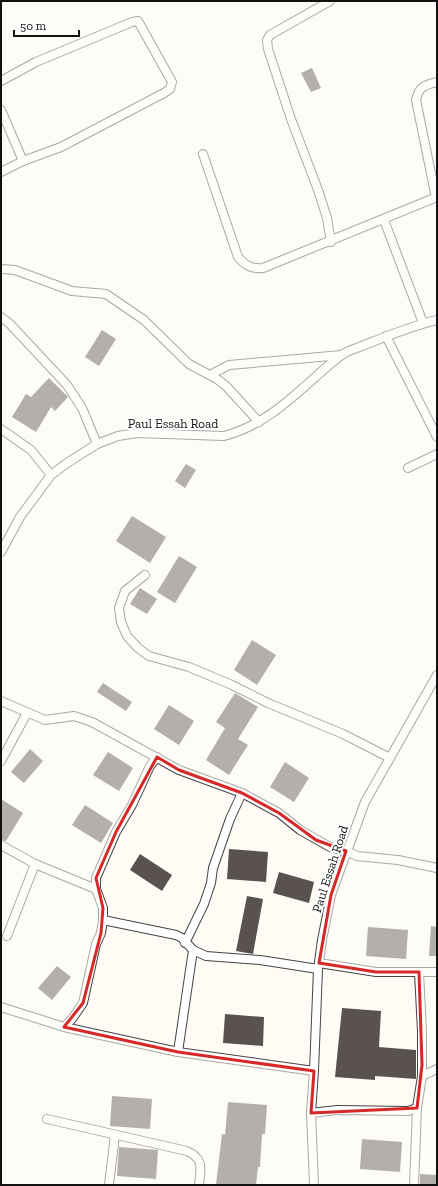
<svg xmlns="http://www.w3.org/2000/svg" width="438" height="1186" viewBox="0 0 438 1186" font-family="'Zilla Slab',serif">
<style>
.building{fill:#59524e}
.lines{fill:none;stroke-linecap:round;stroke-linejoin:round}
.minor-casing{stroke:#444;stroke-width:10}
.minor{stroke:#fff;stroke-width:8}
.marked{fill:none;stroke:#d62828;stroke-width:3;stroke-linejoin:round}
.labels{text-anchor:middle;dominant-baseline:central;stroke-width:4;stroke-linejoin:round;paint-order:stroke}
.street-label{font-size:13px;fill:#111;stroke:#fff}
</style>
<rect width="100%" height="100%" fill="#fefcf5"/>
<g class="building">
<polygon points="312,68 321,88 311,92 301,73"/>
<polygon points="102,330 116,339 99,366 85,357"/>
<polygon points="49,378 68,397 55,411 51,407 36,432 12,417 26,394 31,397"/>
<polygon points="186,464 196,470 185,488 175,481"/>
<polygon points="132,516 166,537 150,563 116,541"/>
<polygon points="179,556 197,567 175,603 157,592"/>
<polygon points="140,588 157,599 147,614 130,604"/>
<polygon points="252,640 276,655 257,685 234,670"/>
<polygon points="103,683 132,702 126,711 97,692"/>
<polygon points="235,693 258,707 238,739 248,745 229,775 206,760 225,728 216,722"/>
<polygon points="169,705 194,721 179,745 154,729"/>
<polygon points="30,749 43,761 24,783 11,772"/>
<polygon points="108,752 133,768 119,791 93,775"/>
<polygon points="285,762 309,778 294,802 270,787"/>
<polygon points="1,799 23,813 6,841 1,840"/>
<polygon points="85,805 113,823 101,843 72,825"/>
<polygon points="229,849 268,852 266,882 227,879"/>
<polygon points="140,854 172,875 162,891 130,870"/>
<polygon points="279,872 314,882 309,903 273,893"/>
<polygon points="247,896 263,899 253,954 236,951"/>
<polygon points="431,926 437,927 437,956 429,956"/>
<polygon points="368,927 408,930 406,959 366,956"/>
<polygon points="57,966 71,977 52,1000 38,988"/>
<polygon points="342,1008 381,1011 379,1047 416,1050 416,1079 375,1076 375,1080 335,1077"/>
<polygon points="225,1014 264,1017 263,1046 223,1043"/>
<polygon points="112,1096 152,1099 150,1129 110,1126"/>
<polygon points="228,1102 267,1105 265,1134 262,1134 260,1167 258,1167 256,1185 216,1185 222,1134 225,1135"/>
<polygon points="362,1139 402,1142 400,1172 360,1169"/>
<polygon points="119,1147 158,1150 156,1179 117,1176"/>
<polygon points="420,1174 437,1175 437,1185 420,1185"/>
</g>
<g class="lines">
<g class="minor-casing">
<g id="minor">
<polyline points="330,1 270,35 267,40 268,49 291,119 318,190 327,218 331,242"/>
<polyline points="1,81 36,62 132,22 138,21 172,82 170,89 164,93 61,147 23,161 1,110"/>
<path d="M203,154L238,257C246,266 251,269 263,268L437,197"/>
<polyline points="1,172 23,161"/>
<path d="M436,198L416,100C419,86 425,85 437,82"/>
<polyline points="384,220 423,323"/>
<polyline points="1,269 15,270 72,291 106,294 144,320 189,364 217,379 226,386 259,422"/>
<polyline points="1,317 10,324 67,385 82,408 97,444"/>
<polyline points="386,336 437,437"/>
<polyline points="210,375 229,365 342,355"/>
<polyline points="1,429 31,450 51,475"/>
<polyline points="408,468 437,454"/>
<path d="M1,552L20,517L51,475L67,463L97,444L118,436L137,433L224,436C273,423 302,386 340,356C346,351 355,349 362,346C387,336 411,326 437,320"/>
<polyline points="145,575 125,591 119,608 121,622 127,636 138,648 149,656 189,667 232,685 268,703 343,734 390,758"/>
<polyline points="1,701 45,720 74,716 92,722 179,770 242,793 279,813 300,830 330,847 346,851 357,856 398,860 437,868"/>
<polyline points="1,761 27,713"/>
<polyline points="1,845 35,864 96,889"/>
<polyline points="103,920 176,935 182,938 193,950 206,956 260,960 318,969"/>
<polyline points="7,936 35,864"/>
<polyline points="185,943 204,904 211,883 213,868 230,819 242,793"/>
<polyline points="319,963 376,972 437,972"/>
<polyline points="1,1007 64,1027 178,1052 314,1071"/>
<polyline points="64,1027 72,1019 83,1003 96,944 101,933 103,920 103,908 96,889 96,878 116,832 132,805 150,766 157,757"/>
<polyline points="178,1052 193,950"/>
<polyline points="422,1076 437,1069"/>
<polyline points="311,1113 337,1110 408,1111 417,1108"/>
<path d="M47,1119L187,1151C204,1159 201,1168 199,1185"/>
<polyline points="109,1185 115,1135"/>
<polyline points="314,1185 311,1113 314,1071 318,969 322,940 331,895 365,802 437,675"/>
<polyline points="414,1185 417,1108 422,1076 422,1032 419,972"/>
</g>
</g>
<use href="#minor" class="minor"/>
</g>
<path d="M0 0H438V1186H0ZM157,757L179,770L242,793L279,813L316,840L346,851L331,895L319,963L376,972H419L422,1065L417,1108L311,1113L314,1071L178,1052L64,1027L83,1003L101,933L103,908L96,878L116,832Z" fill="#fefcf5" fill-opacity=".55" fill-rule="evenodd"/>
<path class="marked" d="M157,757L179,770L242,793L279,813L316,840L346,851L331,895L319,963L376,972H419L422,1065L417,1108L311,1113L314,1071L178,1052L64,1027L83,1003L101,933L103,908L96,878L116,832Z"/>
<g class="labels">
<g class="street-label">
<text x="173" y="423">Paul Essah Road</text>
<text transform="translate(330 869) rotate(-72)">Paul Essah Road</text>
</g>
</g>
<rect width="438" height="1186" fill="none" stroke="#111111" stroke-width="4"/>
<path d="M14 30v6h65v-6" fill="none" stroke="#111111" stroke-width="2"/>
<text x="20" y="30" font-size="12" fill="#111111" stroke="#ffffff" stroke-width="3" paint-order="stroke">50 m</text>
</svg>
